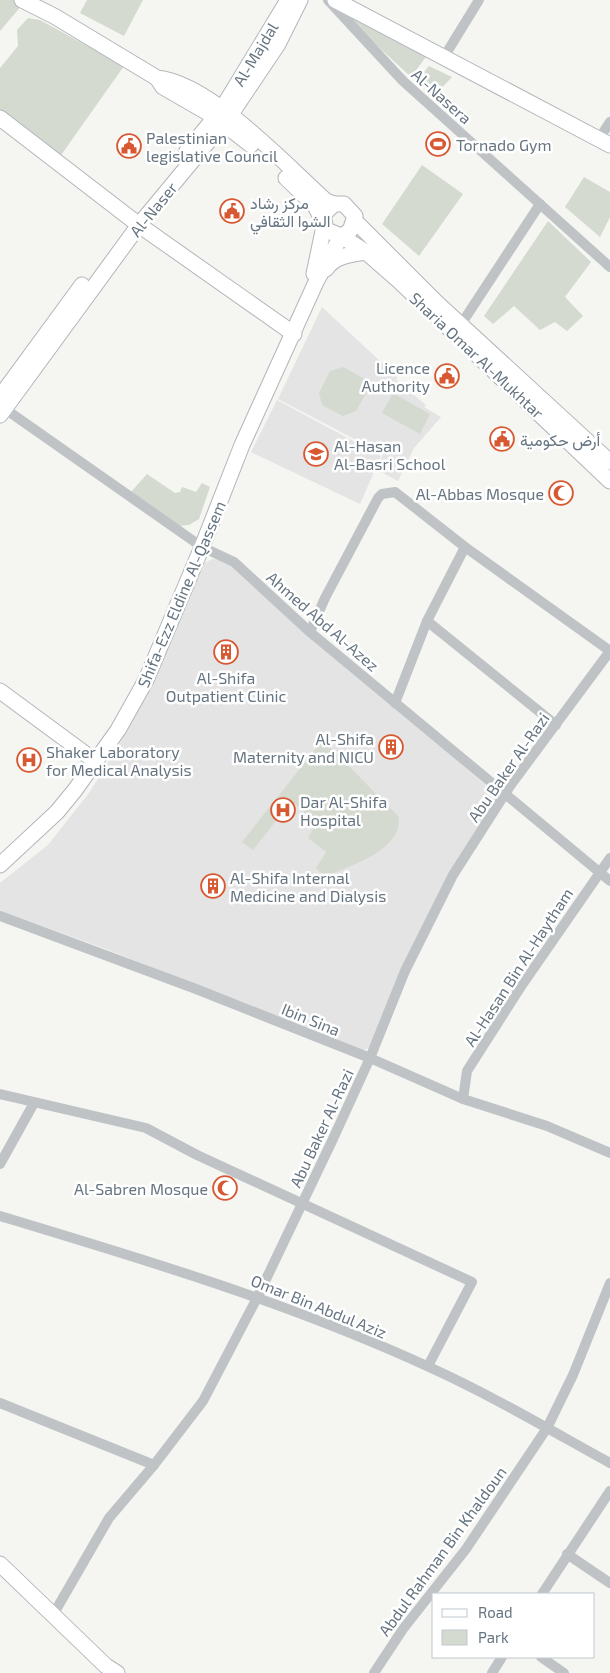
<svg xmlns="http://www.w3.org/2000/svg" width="610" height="1673" viewBox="0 0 610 1673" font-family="'Exo 2',Vazirmatn,sans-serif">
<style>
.built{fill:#e3e4e3}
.green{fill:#d5dad1}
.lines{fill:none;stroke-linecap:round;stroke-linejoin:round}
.secondary-casing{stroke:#b1b6ba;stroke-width:17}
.street{stroke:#bfc3c6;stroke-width:10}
.secondary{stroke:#fff;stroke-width:15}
.labels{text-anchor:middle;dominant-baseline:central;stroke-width:5;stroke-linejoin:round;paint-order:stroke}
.street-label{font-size:16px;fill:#667581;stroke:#fff}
.poi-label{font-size:16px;fill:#667581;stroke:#fff;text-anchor:start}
</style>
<rect width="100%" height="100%" fill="#f5f5f2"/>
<g class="built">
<polygon points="322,307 397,377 396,380 426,405 424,407 441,417 414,448 398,481 377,470 383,454 278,399"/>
<polygon points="277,400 381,456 360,504 251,452"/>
<polygon points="212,559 222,560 235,568 498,796 371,1047 362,1051 106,949 0,911 0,883 48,845 89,793 123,738 205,563"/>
</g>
<g class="green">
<polygon points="0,0 16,0 23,4 0,31"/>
<polygon points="87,0 143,0 124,36 80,13"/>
<polygon points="343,11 428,54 411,77 343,14"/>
<polygon points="28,18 40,20 124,66 59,158 0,114 0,68 18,46 17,30"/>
<polygon points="429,66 452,77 434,96 417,81"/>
<polygon points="422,165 463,194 419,256 382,224"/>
<polygon points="584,177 610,192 610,217 600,237 565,207"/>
<polygon points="548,221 591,262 565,297 583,316 567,331 555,322 540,330 514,306 493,324 484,316"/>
<polygon points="343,367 365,379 368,390 356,411 343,416 322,405 319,393 330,371"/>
<polygon points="393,393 430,414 420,434 382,413"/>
<polygon points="147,474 175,493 180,492 182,487 196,492 202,483 210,487 199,519 189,525 178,526 131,492"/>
<path d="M323,744L330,747L398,816C406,849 348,867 324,877L316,868L326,852L308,838L316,824L295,804L287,807L253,850L242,842L318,746Z"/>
</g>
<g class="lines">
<g class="secondary-casing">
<g id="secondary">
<path d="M22,0L54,16L157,78C210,83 286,165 326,201L334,204"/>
<polyline points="335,0 610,145"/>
<polyline points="157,78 163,87 215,117 251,145"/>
<polyline points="0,118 139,225 294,334"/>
<polyline points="187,151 222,109 288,0"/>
<polyline points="286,178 315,206 322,219"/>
<polyline points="355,221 437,303 610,462"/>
<polyline points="341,236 350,231 355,216 344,204 334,204 323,215 326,230 341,236 366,252 397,279 610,481"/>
<path d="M326,269C334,256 352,254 366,252"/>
<polyline points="314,274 324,226"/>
<polyline points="0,397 82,285"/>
<polyline points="0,415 139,225 231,114 278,44 300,0"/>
<polyline points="0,691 95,761"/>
<polyline points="0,865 57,812 75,790 118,730 146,680 202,547 242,445 316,282 341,236"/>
<polyline points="0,1564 106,1666 117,1673"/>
</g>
</g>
<g class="street">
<polyline points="328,0 403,81 610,267"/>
<polyline points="444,57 479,0"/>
<polyline points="599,139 610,122"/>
<polyline points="458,329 540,204"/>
<polyline points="1,406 202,547 234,562 310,632 610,881"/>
<polyline points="465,547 610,651"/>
<polyline points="310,632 325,598 378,498 382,494 395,492 465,547 427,621 556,725"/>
<polyline points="395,703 427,621"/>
<polyline points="0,916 196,989 370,1058 463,1099 547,1126 610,1153"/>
<polyline points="0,1094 146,1128 197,1155 472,1282 428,1366"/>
<polyline points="463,1099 467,1071 520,988 610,858"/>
<polyline points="0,1164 34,1103"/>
<path d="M0,1216C146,1260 290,1303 429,1367C491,1395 550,1430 610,1463"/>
<polyline points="0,1403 154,1465"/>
<polyline points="567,1554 610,1583"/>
<polyline points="542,1594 610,1491"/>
<polyline points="53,1615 109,1518 154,1465 203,1401 258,1296 332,1141 370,1058 405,971 453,875 510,786 610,651"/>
<polyline points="541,1657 564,1673"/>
<polyline points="374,1673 403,1629 466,1549 547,1428 573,1375 610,1283"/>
<polyline points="492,1673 502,1657"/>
</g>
<use href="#secondary" class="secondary"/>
</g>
<defs>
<g id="stadium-ring" transform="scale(1.25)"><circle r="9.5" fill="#fff" stroke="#d75831" stroke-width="1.5"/><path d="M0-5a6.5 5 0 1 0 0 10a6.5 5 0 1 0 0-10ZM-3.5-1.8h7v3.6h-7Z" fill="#d75831"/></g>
<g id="civic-ring" transform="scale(1.25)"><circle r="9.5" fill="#fff" stroke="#d75831" stroke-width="1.5"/><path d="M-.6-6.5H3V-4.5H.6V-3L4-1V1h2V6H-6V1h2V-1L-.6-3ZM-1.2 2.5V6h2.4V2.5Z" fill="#d75831"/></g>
<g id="school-ring" transform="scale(1.25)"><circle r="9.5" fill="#fff" stroke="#d75831" stroke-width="1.5"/><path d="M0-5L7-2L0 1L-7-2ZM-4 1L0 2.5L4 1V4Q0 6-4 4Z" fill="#d75831"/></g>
<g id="mosque-ring" transform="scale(1.25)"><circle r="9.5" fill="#fff" stroke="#d75831" stroke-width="1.5"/><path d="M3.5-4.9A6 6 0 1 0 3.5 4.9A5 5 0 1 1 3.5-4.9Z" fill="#d75831"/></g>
<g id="building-ring" transform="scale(1.25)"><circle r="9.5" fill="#fff" stroke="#d75831" stroke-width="1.5"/><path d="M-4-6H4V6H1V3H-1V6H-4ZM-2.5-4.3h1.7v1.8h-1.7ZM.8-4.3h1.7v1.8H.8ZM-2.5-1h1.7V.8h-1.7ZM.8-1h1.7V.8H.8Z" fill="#d75831"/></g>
<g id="hospital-ring" transform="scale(1.25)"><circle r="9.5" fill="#fff" stroke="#d75831" stroke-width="1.5"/><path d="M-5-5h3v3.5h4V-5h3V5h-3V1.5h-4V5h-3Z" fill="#d75831"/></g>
</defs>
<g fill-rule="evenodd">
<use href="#stadium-ring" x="438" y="144"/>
<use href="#civic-ring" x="129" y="146"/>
<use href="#civic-ring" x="232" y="211"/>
<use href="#civic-ring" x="447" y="376"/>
<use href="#civic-ring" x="502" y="439"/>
<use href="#school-ring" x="316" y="454"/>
<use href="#mosque-ring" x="561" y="493"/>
<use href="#building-ring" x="226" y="652"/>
<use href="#building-ring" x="391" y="747"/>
<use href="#hospital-ring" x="29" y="760"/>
<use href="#hospital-ring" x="283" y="810"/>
<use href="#building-ring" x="213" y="886"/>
<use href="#mosque-ring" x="225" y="1188"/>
</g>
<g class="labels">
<g class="street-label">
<text transform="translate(255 54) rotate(-59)">Al-Majdal</text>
<text transform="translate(442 96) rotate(42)">Al-Nasera</text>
<text transform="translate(153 209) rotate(-51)">Al-Naser</text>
<text transform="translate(477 355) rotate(43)">Sharia Omar Al-Mukhtar</text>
<text transform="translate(181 594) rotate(-67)">Shifa-Ezz Eldine Al-Qassem</text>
<text transform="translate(323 621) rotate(41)">Ahmed Abd Al-Azez</text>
<text transform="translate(508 767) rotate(-55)">Abu Baker Al-Razi</text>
<text transform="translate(518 967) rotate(-57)">Al-Hasan Bin Al-Haytham</text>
<text transform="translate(311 1019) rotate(22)">Ibin Sina</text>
<text transform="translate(321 1128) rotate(-65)">Abu Baker Al-Razi</text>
<text transform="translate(319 1306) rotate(22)">Omar Bin Abdul Aziz</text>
<text transform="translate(442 1551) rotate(-54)">Abdul Rahman Bin Khaldoun</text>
</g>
<g class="poi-label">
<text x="146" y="137">Palestinian<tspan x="146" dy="18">legislative Council</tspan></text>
<text x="456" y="144">Tornado Gym</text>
<text x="250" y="202">مركز رشاد<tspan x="250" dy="18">الشوا الثقافي</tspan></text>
<text x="430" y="367" text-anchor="end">Licence<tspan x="430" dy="18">Authority</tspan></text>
<text x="520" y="439">أرض حكومية</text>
<text x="334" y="445">Al-Hasan<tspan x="334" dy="18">Al-Basri School</tspan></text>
<text x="544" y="493" text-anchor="end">Al-Abbas Mosque</text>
<text x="226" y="677" text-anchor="middle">Al-Shifa<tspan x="226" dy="18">Outpatient Clinic</tspan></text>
<text x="374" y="738" text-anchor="end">Al-Shifa<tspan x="374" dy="18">Maternity and NICU</tspan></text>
<text x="46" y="751">Shaker Laboratory<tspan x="46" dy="18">for Medical Analysis</tspan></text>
<text x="300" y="801">Dar Al-Shifa<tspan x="300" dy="18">Hospital</tspan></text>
<text x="230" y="877">Al-Shifa Internal<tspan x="230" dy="18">Medicine and Dialysis</tspan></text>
<text x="208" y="1188" text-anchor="end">Al-Sabren Mosque</text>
</g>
</g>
<rect x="432" y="1593" width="162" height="65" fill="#ffffff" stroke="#c2c8cd"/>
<rect x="442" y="1609" width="25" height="8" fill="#ffffff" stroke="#c2c8cd"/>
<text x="478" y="1618" font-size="15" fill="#667581">Road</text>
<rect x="442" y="1630" width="25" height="15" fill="#d5dad1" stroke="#c2c8cd"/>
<text x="478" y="1643" font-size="15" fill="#667581">Park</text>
</svg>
